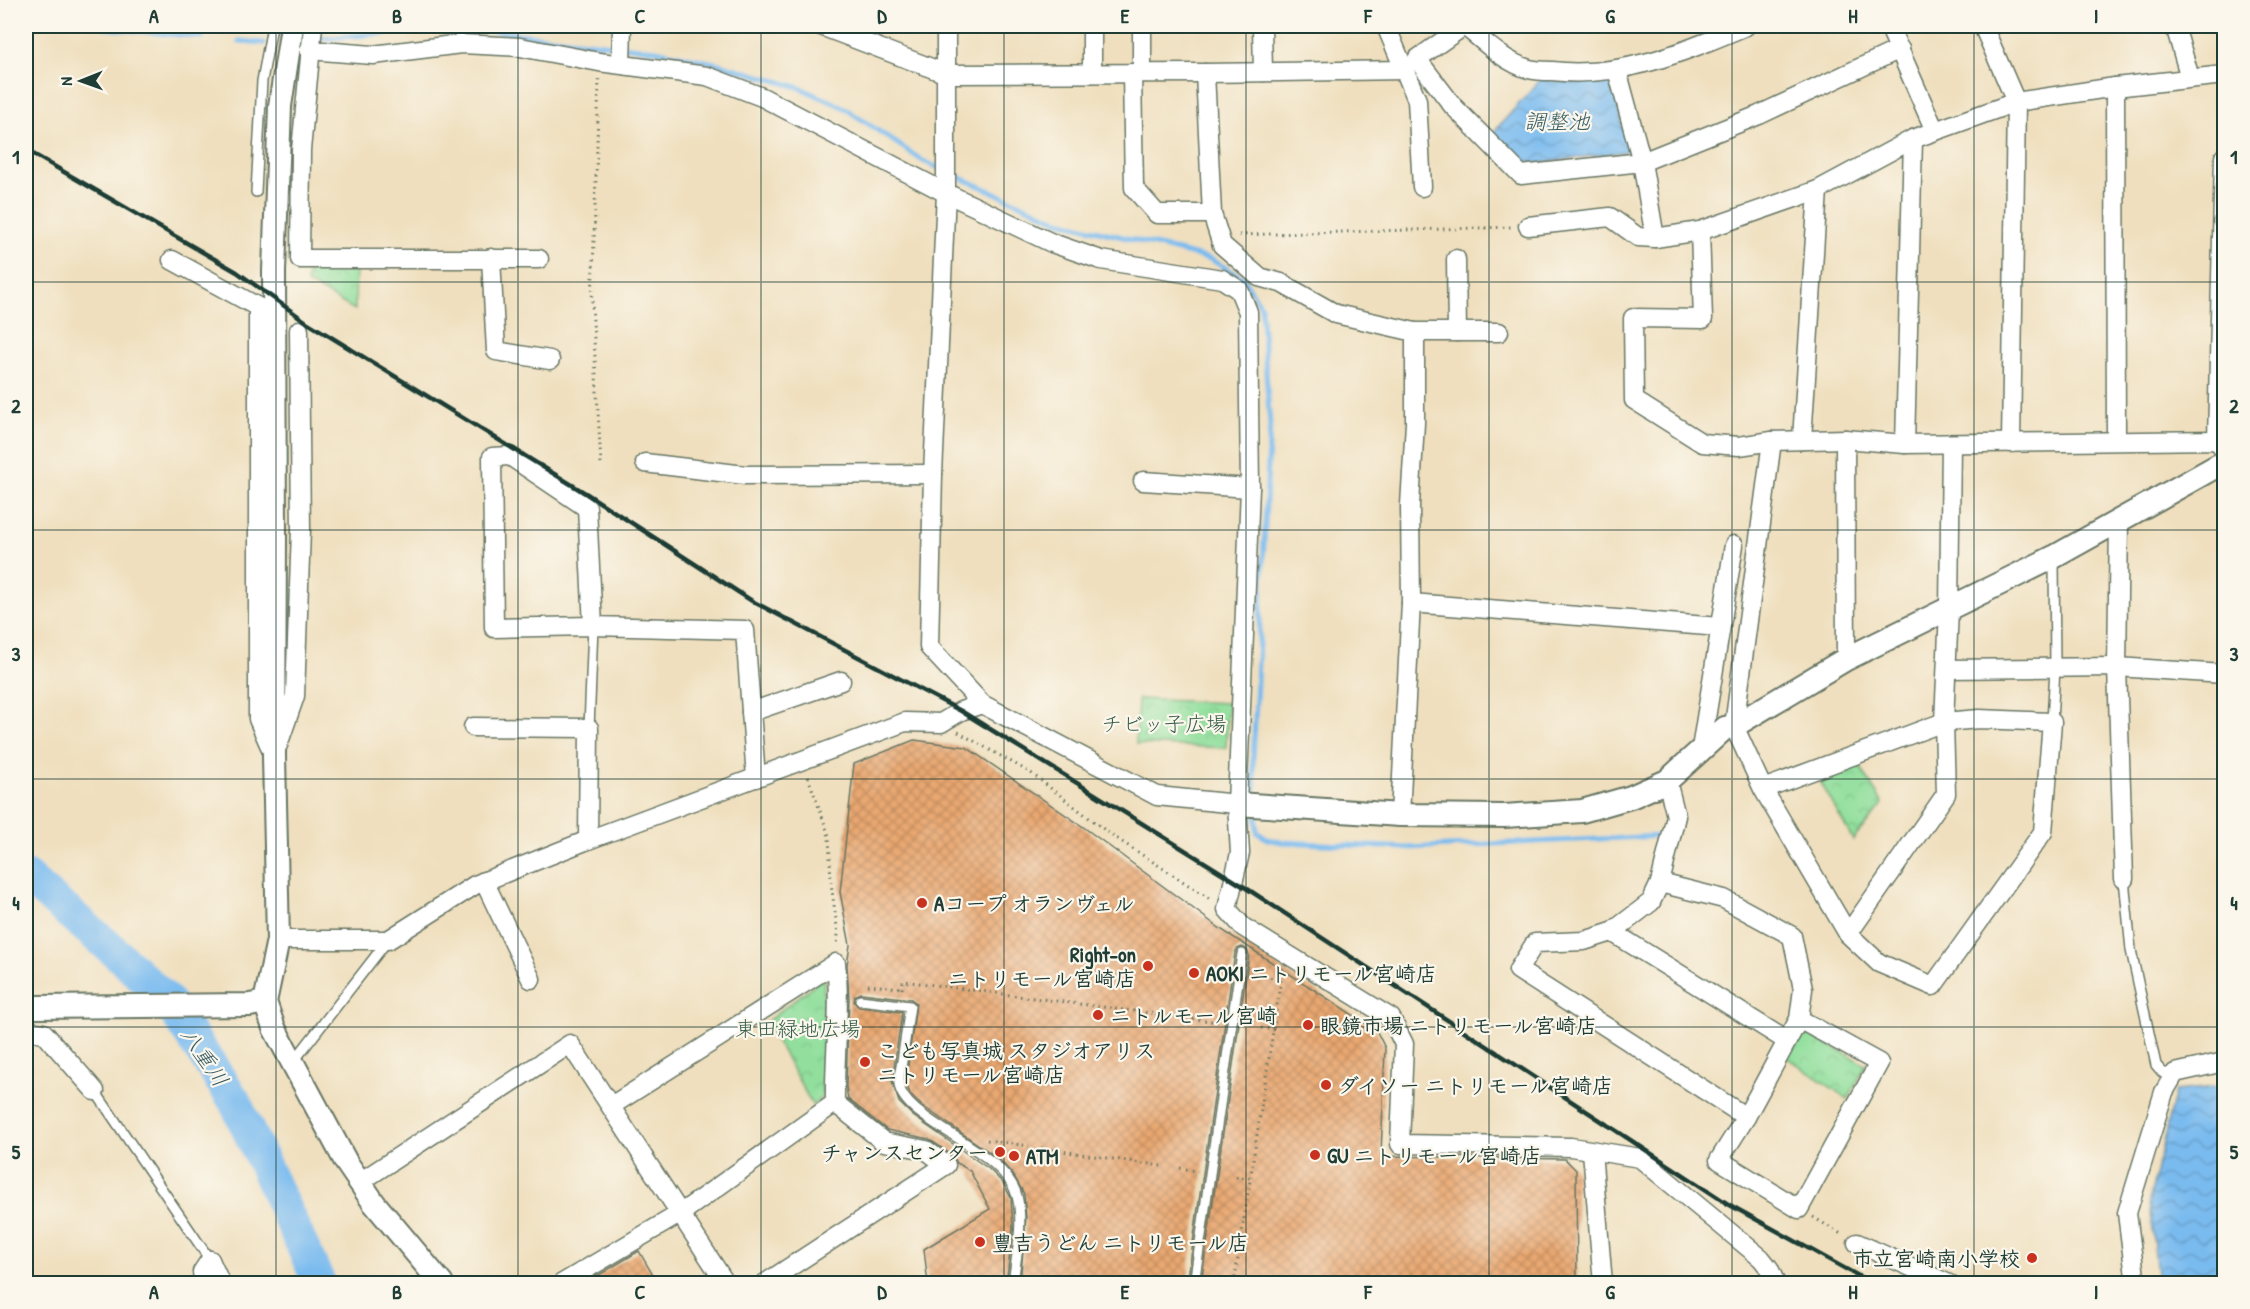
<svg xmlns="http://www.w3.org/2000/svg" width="2250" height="1309" viewBox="0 0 2250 1309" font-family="'Patrick Hand','Klee One',sans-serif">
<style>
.park{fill:url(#park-crowns);stroke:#588e68;stroke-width:1.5}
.water{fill:url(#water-waves);stroke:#4c7c92;stroke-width:1.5}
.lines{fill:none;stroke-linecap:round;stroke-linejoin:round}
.stream{stroke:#7abbef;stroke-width:5}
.river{stroke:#7abbef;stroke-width:33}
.building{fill:url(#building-cross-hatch)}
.service-casing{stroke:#687664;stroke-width:12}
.minor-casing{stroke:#687664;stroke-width:21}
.tertiary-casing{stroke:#687664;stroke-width:26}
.path{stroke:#687664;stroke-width:3;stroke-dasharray:1.5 4.5;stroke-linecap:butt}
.service{stroke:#fff;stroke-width:9}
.minor{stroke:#fff;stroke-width:18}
.tertiary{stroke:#fff;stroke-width:22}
.rail{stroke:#1f3d34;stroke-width:4.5}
.grid{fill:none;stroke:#1f3d34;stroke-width:1.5;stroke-opacity:0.55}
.poi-dot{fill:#c8321e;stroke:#fbf7ec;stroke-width:2}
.labels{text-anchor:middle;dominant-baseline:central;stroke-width:4.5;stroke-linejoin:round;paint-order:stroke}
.park-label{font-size:21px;fill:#365d49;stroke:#fbf7ec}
.poi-label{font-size:21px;font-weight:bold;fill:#1f3d34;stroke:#fbf7ec;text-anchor:start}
.water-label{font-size:22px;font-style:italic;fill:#365c63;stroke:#fbf7ec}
.neatline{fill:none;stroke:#1f3d34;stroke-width:2}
.grid-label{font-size:20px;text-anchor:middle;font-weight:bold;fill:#1f3d34}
</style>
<defs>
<pattern id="park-crowns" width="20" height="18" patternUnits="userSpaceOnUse" patternTransform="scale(1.5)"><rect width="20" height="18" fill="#92df9d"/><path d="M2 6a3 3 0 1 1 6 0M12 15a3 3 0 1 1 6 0" fill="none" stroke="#7dc088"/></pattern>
<pattern id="water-waves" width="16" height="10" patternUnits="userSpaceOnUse" patternTransform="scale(1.5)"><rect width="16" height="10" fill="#7abbef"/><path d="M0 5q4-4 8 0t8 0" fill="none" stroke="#6399c2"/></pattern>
<pattern id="building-cross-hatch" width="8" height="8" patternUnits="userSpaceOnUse" patternTransform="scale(1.5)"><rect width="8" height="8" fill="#eaa871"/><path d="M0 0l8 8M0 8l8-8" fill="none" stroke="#bd8a5e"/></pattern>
</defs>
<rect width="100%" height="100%" fill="#fbf7ec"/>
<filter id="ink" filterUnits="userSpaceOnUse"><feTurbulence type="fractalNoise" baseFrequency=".0167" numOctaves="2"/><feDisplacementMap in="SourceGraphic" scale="12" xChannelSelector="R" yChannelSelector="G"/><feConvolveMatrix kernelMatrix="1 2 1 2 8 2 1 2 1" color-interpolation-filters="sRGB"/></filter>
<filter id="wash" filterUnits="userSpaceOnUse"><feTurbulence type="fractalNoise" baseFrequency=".008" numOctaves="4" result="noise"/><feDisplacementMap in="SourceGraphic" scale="24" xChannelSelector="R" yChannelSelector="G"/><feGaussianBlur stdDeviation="1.35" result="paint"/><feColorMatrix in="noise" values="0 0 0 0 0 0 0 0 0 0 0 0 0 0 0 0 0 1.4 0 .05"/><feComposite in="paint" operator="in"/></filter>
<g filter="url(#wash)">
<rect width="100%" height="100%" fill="#efdfbe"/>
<g class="park">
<polygon points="308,265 356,265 355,310 307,283"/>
<polygon points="1138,699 1228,703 1226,748 1136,744"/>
<polygon points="1858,763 1883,804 1853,840 1819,779"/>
<polygon points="824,977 822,1097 813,1106 766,1022"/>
<polygon points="1804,1031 1866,1065 1848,1099 1786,1057 1798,1035"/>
</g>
<g class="water">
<polygon points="1542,78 1566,82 1612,80 1628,151 1525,165 1492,134"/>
<polygon points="2224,1086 2224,1283 2158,1283 2149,1202 2175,1091"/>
</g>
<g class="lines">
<g class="stream">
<polyline points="105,28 202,37"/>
<polyline points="319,39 457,27 656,50 719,64 798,87 843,107 923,161 941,169"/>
<polyline points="239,41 264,43"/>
<polyline points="950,173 1059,221 1210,259 1243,278 1261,306 1270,425 1253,760 1255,798"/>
<polyline points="1256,811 1257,832 1267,839 1281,842 1407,848 1663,836"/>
</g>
<polyline class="river" points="26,877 113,950 167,1000 234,1100 320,1284"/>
</g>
<g id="blocks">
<g class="building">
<polygon points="914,740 966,747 1082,826 1222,930 1376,1030 1385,1048 1381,1156 1565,1159 1576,1170 1577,1284 1201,1284 1249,955 1247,949 1242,947 1237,949 1235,953 1187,1284 1020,1284 1026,1217 1024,1194 1014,1176 998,1158 921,1105 910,1094 906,1082 916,1003 911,999 861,993 855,996 854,1002 859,1007 902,1012 892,1081 899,1102 913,1116 989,1169 1003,1183 1011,1198 1013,1228 1006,1284 928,1284 924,1249 990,1209 970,1171 957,1163 953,1156 929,1139 887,1130 848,1099 846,1086 849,998 847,965 850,945 840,892 854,764"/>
<polygon points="639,1251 658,1284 584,1284"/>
</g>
</g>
</g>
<g filter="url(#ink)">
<use href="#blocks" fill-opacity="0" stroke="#687664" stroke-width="1.5"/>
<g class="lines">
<g class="service-casing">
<g id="service">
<polyline points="256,192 262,81 272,26"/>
<polyline points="2052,722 2055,668 2054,560"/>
<polyline points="589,728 593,626"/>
<polyline points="2124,879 2131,950 2156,1065 2163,1073 2175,1073"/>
<path d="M860,1000L910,1006C907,1025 905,1043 902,1061C901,1068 898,1077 899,1084C902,1121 1004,1148 1017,1196C1024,1224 1016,1256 1013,1284"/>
<polyline points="294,1061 388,940"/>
<polyline points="95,1091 210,1260"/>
<polyline points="1194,1284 1242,954"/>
</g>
</g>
<g class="minor-casing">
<g id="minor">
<polyline points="313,26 301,150 300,259 539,259"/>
<polyline points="821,26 947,74 1205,73 1405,70"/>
<polyline points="946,26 946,193 933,474 929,647 982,704 1157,796 1237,804"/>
<polyline points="1142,26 1142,73"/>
<polyline points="1262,26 1263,72"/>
<polyline points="1386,26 1417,100 1422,187"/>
<polyline points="1464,26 1417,59 1453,106 1521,175 1642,162 1759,115 1900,49"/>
<path d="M1465,26C1483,41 1506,63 1529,69C1537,71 1545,71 1552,71C1621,79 1684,52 1746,26"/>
<polyline points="1889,26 1935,131"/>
<polyline points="1983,26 2016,102 2011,443"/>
<polyline points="2175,26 2190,78"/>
<polyline points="309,50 373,55 461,44 520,47 599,62 707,76 762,97 946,193 1052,243 1101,260 1222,279 1239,290 1248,312 1250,488 1237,804 1240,853 1227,909 1243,927 1391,1018 1404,1044 1400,1144 1571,1147 1640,1158 1761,1258 1769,1268 1776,1284"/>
<polyline points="621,64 622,26"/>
<polyline points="1617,70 1642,162 1655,238"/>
<polyline points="1092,73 1092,26"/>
<polyline points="1132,73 1134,188 1157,214 1212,214"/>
<polyline points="1205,73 1212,214 1222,245 1259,277 1281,283 1336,314 1415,332 1499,332"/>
<polyline points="2115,87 2116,440"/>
<polyline points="1528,226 1610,217 1638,237 1655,238 1700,231 1818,190 1913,139 2016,102 2115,87 2224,75"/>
<polyline points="1700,231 1703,319 1633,318 1634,400 1702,443 1739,446 1772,441 1845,439 1905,444 2217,440 2224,449"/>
<polyline points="491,258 496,351 550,360"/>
<polyline points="1456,259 1457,332"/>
<polyline points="172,260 258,307 258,719 272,751"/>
<polyline points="1845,439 1846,659"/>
<polyline points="1802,440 1818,190"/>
<polyline points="2217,440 2224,157"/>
<polyline points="1905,444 1913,139"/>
<polyline points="645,463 745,475 933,474"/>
<polyline points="1143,481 1250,488"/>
<polyline points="2119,521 2117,667 2124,879"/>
<polyline points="1411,603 1720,627"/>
<polyline points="593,626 587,508 510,456 492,457 494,628 593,626 745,630 756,778"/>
<polyline points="1947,669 2117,667 2224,674"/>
<polyline points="751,712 841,681"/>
<polyline points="473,727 589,728 588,840"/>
<polyline points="278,745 295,696 301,530 299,330"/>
<polyline points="1701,749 1734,545"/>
<polyline points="1667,781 1676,816 1660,883 1651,902 1612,932 1584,941 1535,943 1518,970 1746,1117"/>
<polyline points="1763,789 1944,722 1979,719 2052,722 2043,832 1933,986 1879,963 1848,934 1763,789 1734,726 1772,441"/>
<polyline points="1400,815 1411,603 1410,505 1415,423 1415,332"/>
<polyline points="484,881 531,979"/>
<polyline points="1660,883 1724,899 1792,936 1803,989 1799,1019 1746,1117 1719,1160 1799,1209 1879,1063 1799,1019"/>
<polyline points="1612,932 1787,1041"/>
<polyline points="1848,934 1946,794 1944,722 1949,610 1951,444"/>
<polyline points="278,940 388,940 475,885 588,840 905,722 941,723 961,711 982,704"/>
<polyline points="26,1030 44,1033 95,1091"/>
<polyline points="1592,1151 1603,1284"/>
<polyline points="360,1182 570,1044 726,1284"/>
<polyline points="1857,1243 1949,1284"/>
<polyline points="210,1260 221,1284"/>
<polyline points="204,1284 202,1272 210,1260"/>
<path d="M561,1284L681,1213L835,1103C834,1057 841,1009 836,963L611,1106"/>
<polyline points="764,1284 946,1165 926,1150 884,1142 835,1103"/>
<polyline points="2136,1284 2127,1213 2164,1092 2175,1073 2224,1062"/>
</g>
</g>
<g class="tertiary-casing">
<g id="tertiary">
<polyline points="292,26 280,106 274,271 275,538 274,756 278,940 265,1002 274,1028 346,1162 374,1203 442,1284"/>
<polyline points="1237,804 1400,815 1504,816 1582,811 1631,797 1667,781 1725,728 1734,726 1846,659 2054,557 2224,462"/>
<polyline points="26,1005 35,1007 250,1005 265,1002"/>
</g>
</g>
<g class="path">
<polyline points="599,79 592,303 601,465"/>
<polyline points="1239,235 1512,227"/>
<polyline points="958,732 1031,773 1110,834 1210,899"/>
<polyline points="808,777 829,836 831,883 838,934 837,946"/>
<polyline points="868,985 901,988"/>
<polyline points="902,989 903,981 1218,1022"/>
<polyline points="1261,1028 1274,1030"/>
<polyline points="987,1140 1029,1146"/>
<polyline points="1041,1148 1161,1166"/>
<polyline points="1180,1168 1198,1171"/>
<polyline points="1236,1177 1250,1178"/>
<polyline points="1813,1217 1841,1234"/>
<polyline points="1234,1284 1281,979 1258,976"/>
</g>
<use href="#service" class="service"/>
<use href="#minor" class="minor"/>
<use href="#tertiary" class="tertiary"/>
<polyline class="rail" points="26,150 237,272 308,323 587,494 752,601 961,711 1246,888 1728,1204 1873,1284"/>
</g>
</g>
<path class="grid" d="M276,26V1284M518,26V1284M761,26V1284M1004,26V1284M1246,26V1284M1489,26V1284M1732,26V1284M1974,26V1284M26,282H2224M26,530H2224M26,779H2224M26,1027H2224"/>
<g class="poi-dot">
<circle cx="922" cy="903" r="6"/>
<circle cx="1148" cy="966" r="6"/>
<circle cx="1194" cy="973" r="6"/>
<circle cx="1098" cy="1015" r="6"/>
<circle cx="1308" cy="1025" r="6"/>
<circle cx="865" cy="1062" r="6"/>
<circle cx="1326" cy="1085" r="6"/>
<circle cx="1000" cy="1152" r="6"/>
<circle cx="1315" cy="1155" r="6"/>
<circle cx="1014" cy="1156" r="6"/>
<circle cx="980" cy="1242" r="6"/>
<circle cx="2032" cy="1258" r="6"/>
</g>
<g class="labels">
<g class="park-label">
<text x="1164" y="723">チビッ子広場</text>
<text x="798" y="1028">東田緑地広場</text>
</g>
<g class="poi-label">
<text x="934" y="903">Aコープ オランヴェル</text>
<text x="1136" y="954" text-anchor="end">Right-on<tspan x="1136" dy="24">ニトリモール宮崎店</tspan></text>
<text x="1206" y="973">AOKI ニトリモール宮崎店</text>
<text x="1110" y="1015">ニトルモール宮崎</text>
<text x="1320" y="1025">眼鏡市場 ニトリモール宮崎店</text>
<text x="877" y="1050">こども写真城 スタジオアリス<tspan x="877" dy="24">ニトリモール宮崎店</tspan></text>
<text x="1338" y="1085">ダイソー ニトリモール宮崎店</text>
<text x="988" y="1152" text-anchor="end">チャンスセンター</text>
<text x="1327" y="1155">GU ニトリモール宮崎店</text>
<text x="1026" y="1156">ATM</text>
<text x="992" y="1242">豊吉うどん ニトリモール店</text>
<text x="2020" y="1258" text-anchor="end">市立宮崎南小学校</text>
</g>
<g class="water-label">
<text x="1557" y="121">調整池</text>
<text transform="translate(205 1057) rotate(56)">八重川</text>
</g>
</g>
<rect width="2250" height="1309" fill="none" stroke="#fbf7ec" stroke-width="66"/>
<g transform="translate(81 81) rotate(269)" stroke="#fbf7ec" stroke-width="4.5" paint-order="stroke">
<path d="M0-4.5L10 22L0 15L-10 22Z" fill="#1f3d34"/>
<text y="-9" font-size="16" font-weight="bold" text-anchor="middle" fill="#1f3d34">N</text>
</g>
<rect x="33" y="33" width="2184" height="1243" class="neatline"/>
<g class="grid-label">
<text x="154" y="23">A</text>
<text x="397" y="23">B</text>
<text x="640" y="23">C</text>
<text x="882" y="23">D</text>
<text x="1125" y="23">E</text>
<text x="1368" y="23">F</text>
<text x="1610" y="23">G</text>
<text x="1853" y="23">H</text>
<text x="2096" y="23">I</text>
<text x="16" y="164">1</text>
<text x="2234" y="164">1</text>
<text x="16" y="413">2</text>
<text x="2234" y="413">2</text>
<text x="16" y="661">3</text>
<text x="2234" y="661">3</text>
<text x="16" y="910">4</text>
<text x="2234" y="910">4</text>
<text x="16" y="1159">5</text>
<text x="2234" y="1159">5</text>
<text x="154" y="1299">A</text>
<text x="397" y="1299">B</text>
<text x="640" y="1299">C</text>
<text x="882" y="1299">D</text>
<text x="1125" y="1299">E</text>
<text x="1368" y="1299">F</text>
<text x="1610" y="1299">G</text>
<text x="1853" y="1299">H</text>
<text x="2096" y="1299">I</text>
</g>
</svg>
